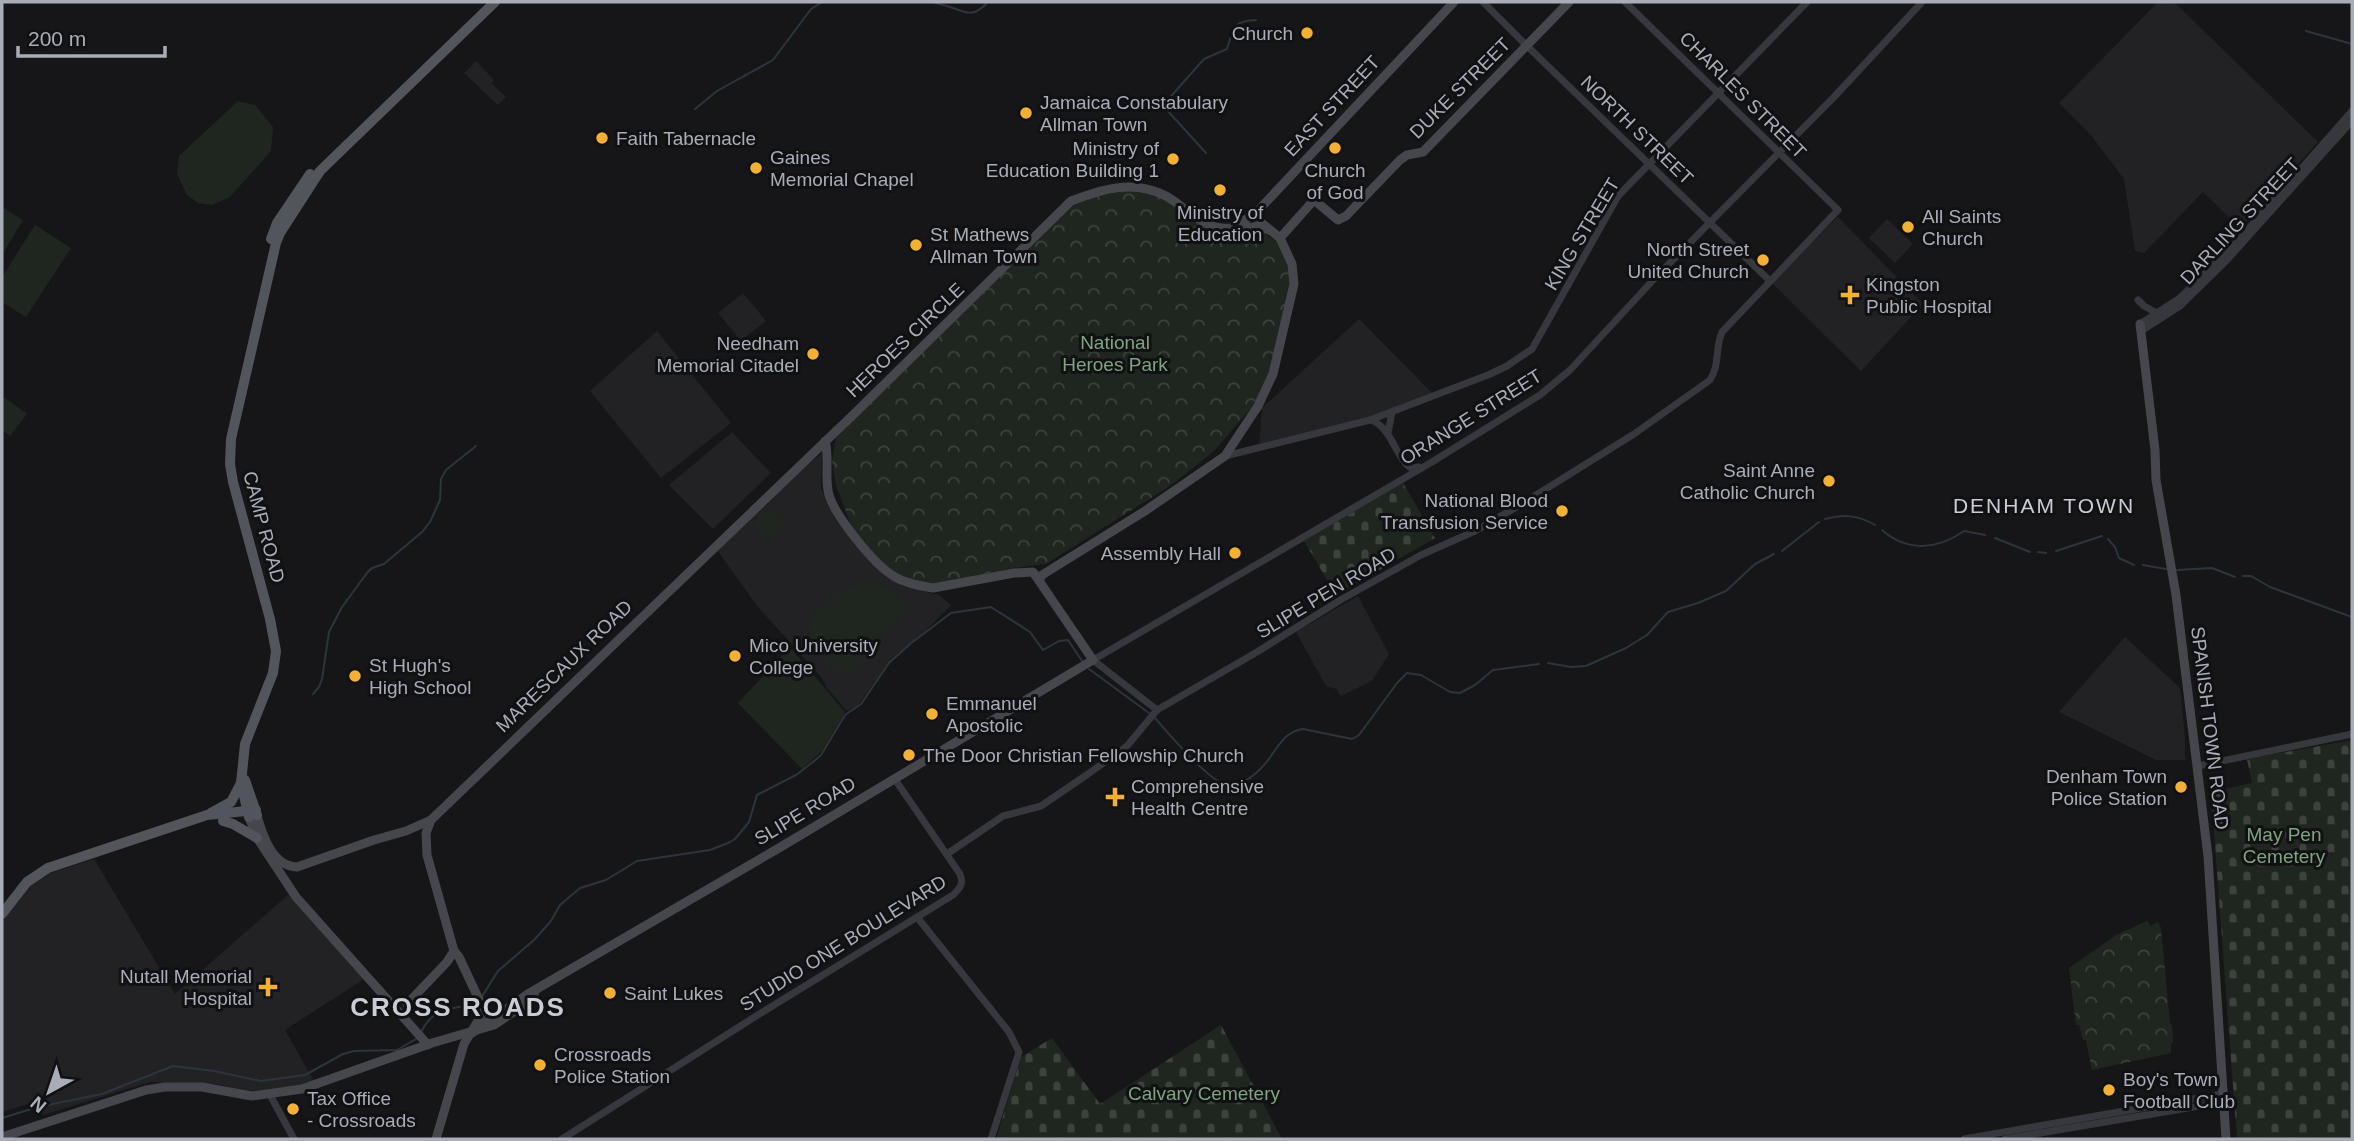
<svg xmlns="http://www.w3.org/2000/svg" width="2354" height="1141" viewBox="0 0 2354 1141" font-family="Arial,sans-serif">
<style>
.built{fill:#222225}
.grass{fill:#1e261f}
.cemetery{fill:url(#cemetery-stones)}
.park{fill:url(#park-crowns)}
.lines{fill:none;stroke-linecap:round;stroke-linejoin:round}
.stream{stroke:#2c353c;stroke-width:2}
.tertiary{stroke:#37383d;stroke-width:7}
.secondary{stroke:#45474d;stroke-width:9}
.primary{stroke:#53555c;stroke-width:10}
.poi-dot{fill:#f2b134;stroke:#111113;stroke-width:2.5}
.labels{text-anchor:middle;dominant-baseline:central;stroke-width:6;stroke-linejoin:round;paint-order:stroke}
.poi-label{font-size:19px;fill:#a8adb8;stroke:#111113;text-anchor:start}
.street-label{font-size:19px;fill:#a8adb8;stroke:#111113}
.park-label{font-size:19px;fill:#7fa381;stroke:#111113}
.neighbourhood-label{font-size:21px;letter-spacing:2px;fill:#c9ccd4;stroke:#111113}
.district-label{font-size:26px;font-weight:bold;letter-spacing:2px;fill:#c9ccd4;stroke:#111113}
</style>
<defs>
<pattern id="cemetery-stones" width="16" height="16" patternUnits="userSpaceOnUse" patternTransform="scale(1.75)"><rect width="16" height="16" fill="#1e261f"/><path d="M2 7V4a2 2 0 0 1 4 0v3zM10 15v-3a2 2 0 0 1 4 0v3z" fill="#3c433d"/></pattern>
<pattern id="park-crowns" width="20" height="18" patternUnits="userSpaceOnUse" patternTransform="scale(1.75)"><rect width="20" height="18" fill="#1e261f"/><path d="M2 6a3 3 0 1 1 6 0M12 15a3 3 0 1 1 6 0" fill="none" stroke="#3c433d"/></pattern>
</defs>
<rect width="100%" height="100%" fill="#161618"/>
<g class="built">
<polygon points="2158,2 2174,2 2318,142 2240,228 2203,192 2144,253 2135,251 2124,179 2090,134 2059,103"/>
<polygon points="476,61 494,80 491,83 506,97 498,105 464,73"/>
<polygon points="1838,217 1923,304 1861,371 1771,282"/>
<polygon points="1887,219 1913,244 1895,263 1869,238"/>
<polygon points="743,293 766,321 741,341 718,313"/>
<polygon points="1359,319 1434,395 1368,419 1259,444 1262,408"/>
<polygon points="657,331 731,423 661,478 590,391"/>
<polygon points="732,432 771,473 713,529 669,485"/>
<polygon points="822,454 821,488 827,503 837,521 884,575 902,586 939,595 951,605 918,638 891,659 863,698 857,706 847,711 827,688 822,678 757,606 717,550 804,466"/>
<polygon points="1358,596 1389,654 1372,681 1341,696 1336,689 1326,686 1296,632"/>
<polygon points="2125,637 2180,688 2185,737 2185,760 2156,760 2059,712"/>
<polygon points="94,859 175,994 288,895 364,979 285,1030 314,1081 289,1089 267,1092 244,1090 215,1084 150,1082 43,1115 38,1101 2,1112 2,922 31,885 51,873"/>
</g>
<g class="grass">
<polygon points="238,101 255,105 273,127 271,151 230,197 212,205 198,203 187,195 177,174 179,156"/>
<polygon points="2,207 23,220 2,255"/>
<polygon points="35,225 71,248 26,317 2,302 2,277"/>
<polygon points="4,397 27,414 10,436 2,430 2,400"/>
<polygon points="769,508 785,524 769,540 753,523"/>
<path d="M868,582C884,586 902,596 910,611L899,618L886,634L880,635L878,639L880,641L847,676C835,672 826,662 820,651C816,645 810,638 810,631C807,606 848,585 868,582Z"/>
<polygon points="790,647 845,712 821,752 802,769 738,703"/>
</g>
<g class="cemetery">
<polygon points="1403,483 1435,538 1336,595 1304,541"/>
<polygon points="2352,740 2352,1139 2237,1139 2211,792 2252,783 2247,759"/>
<polygon points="1221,1025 1282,1139 996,1139 1021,1057 1052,1038 1100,1104"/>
</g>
<g class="park">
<polygon points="1098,186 1148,191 1173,202 1227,240 1236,231 1261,232 1278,242 1289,263 1291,289 1270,373 1252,407 1214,451 1173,484 1046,564 1013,568 933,584 905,579 889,570 853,531 836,485 832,461 836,438 901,368 1058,215"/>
<polygon points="2147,921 2150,926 2158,922 2161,928 2170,1024 2172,1025 2173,1042 2171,1044 2171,1053 2092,1070 2086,1040 2083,1040 2079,1025 2076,1025 2069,968 2116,935"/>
</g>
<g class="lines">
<g class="stream">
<path d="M933,2C938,4 945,5 950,7C968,13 973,18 988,2"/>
<polyline points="2306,31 2352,44"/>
<polyline points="1046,101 1048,99"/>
<polyline points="695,109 717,91 773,60 811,9 822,2"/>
<path d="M1206,153L1166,109L1165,103L1204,59L1227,49C1234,29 1231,21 1256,20"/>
<path d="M1825,519C1843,514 1858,515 1875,525"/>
<path d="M1882,530C1907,552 1937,550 1964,531L1985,535"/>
<polyline points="1995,538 2030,552"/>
<polyline points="2108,539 2115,547 2119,558 2134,565"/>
<polyline points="1782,551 1819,522"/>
<polyline points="2056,551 2102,536"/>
<polyline points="2038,552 2046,553"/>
<polyline points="2143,565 2166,569"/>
<polyline points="2177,570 2212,568 2235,577"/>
<polyline points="2243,576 2251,576 2270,587 2352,617"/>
<polyline points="1548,663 1571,667 1586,666 1626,648 1647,635 1668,612 1698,603 1726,591 1755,564 1774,554"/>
<polyline points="1089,669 1149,713"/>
<polyline points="313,694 319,687 322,679 329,632 342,607 367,573 372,568 384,564 422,532 430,522 440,500 441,479 446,470 476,446"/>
<path d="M1155,718C1168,733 1210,783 1227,785C1245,787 1262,769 1271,756C1280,743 1287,731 1303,729L1352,739L1359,735L1397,683L1407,673L1421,675L1450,692L1460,693L1475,685L1493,670L1539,664"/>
<polyline points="481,998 498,971 534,940 551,921 560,905 580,888 606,880 637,861 710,850 728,843 735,839 749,822 757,795 796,775 813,762 821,755 845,715 861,704 889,663 910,644 951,613 991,607 1030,632 1043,650 1059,641 1068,640 1082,661"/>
<path d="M421,1032C436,1003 453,1012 477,1002"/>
<polyline points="2,1118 38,1107 102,1094 173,1066 214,1071 261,1081 305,1075 343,1054 354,1051 397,1050 416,1039"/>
</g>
<g class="tertiary">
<polyline points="1483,2 1527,46 1769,280"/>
<polyline points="2138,300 2144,306 2157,313"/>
<polyline points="2140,324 2180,298 2235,244 2352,111"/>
<polyline points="2141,331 2180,306 2226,261 2352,121"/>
<path d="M1371,420C1390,427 1394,451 1407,465L1411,468L1419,467"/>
<polyline points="1388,433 1392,412"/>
<polyline points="1225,456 1370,420 1488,375 1507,366 1532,349 1618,196 1807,2"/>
<polyline points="1157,710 1093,660 1432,462 1540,395 1570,370 1654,279 1835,96 1922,2"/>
<polyline points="2198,766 2352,734"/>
<path d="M947,854L1003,816L1041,806L1088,774L1127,746L1157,710L1257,652L1342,599L1421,555L1475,531L1520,505L1634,434L1710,380C1720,365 1715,347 1722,332L1838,210L1625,2"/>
<polyline points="917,917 1009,1032 1019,1052 991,1139"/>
<polyline points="270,1095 294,1139"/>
<path d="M562,1139L761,1013L953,895C960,888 964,884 960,874L894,778"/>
<polyline points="1964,1139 2222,1094"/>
<polyline points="2005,1139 2223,1102"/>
</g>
<g class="secondary">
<polyline points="1235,225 1253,216 1454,2"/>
<polyline points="1280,238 1314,200 1338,220 1346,216 1400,160 1407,155 1423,152 1569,2"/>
<polyline points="2140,324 2155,450 2156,480 2176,595 2208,856 2226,1139"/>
<polyline points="1040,579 1042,575 1145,511 1225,456 1258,406 1273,374 1294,284 1292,264 1280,238 1253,216"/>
<path d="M257,816C263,836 272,866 297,867L374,840L406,831L431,820L855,413L1071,201C1102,189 1134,179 1166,196C1182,205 1195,220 1212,226C1231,233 1252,222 1271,231"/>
<polyline points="249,817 257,838 296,897 428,1045"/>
<polyline points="407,1004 447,962 454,951 427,855 426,833 431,820"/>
<path d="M472,1033L528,994L779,848L1093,660L1033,572L1014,573L933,588C920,586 903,583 892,575C874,564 835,516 829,495C824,477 830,459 825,441"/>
<polyline points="2,1137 146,1090 165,1087 202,1087 252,1096 302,1089 432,1043 494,1025 533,999 535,991"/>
<polyline points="436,1139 464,1044 481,1016 482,1006 459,957 454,951"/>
</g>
<g class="primary">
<polyline points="271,239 277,223 310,174"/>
<polyline points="245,780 257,815"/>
<polyline points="211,813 231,802 241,783"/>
<polyline points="249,817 241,783 245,744 273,673 276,651 270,619 233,482 230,464 231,439 276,243 280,233 320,171 495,2"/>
<polyline points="223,821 233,824 257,838"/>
<polyline points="2,914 27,882 48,868 207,815 256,810"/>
</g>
</g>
<g class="poi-dot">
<circle cx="1307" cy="33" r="7"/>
<circle cx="1026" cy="113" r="7"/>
<circle cx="602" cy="138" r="7"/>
<circle cx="1335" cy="148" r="7"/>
<circle cx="1173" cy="159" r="7"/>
<circle cx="756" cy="168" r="7"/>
<circle cx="1220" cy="190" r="7"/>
<circle cx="1908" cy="227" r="7"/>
<circle cx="916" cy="245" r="7"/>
<circle cx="1763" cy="260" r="7"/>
<path d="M1846.5 284.5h7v7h7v7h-7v7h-7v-7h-7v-7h7z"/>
<circle cx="813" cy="354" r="7"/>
<circle cx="1829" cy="481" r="7"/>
<circle cx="1562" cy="511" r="7"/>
<circle cx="1235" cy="553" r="7"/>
<circle cx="735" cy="656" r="7"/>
<circle cx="355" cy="676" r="7"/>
<circle cx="932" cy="714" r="7"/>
<circle cx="909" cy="755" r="7"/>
<circle cx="2181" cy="787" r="7"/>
<path d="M1111.5 786.5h7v7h7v7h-7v7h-7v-7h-7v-7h7z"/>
<path d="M264.5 976.5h7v7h7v7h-7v7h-7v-7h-7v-7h7z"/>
<circle cx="610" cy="993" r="7"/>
<circle cx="540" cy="1065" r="7"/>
<circle cx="2109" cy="1090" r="7"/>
<circle cx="293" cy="1109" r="7"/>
</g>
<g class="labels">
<g class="poi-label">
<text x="1293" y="33" text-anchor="end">Church</text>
<text x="1040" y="102">Jamaica Constabulary<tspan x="1040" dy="22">Allman Town</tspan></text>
<text x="616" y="138">Faith Tabernacle</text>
<text x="1159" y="148" text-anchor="end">Ministry of<tspan x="1159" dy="22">Education Building 1</tspan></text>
<text x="770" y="157">Gaines<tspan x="770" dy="22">Memorial Chapel</tspan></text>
<text x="1335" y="170" text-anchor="middle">Church<tspan x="1335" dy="22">of God</tspan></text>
<text x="1220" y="212" text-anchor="middle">Ministry of<tspan x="1220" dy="22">Education</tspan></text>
<text x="1922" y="216">All Saints<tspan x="1922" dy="22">Church</tspan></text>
<text x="930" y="234">St Mathews<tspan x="930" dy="22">Allman Town</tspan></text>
<text x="1749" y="249" text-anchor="end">North Street<tspan x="1749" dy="22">United Church</tspan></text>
<text x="1866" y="284">Kingston<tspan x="1866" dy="22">Public Hospital</tspan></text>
<text x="799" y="343" text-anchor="end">Needham<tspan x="799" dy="22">Memorial Citadel</tspan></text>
<text x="1815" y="470" text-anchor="end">Saint Anne<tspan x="1815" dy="22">Catholic Church</tspan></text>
<text x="1548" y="500" text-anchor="end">National Blood<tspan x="1548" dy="22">Transfusion Service</tspan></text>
<text x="1221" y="553" text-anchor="end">Assembly Hall</text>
<text x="749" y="645">Mico University<tspan x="749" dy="22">College</tspan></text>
<text x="369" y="665">St Hugh's<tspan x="369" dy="22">High School</tspan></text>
<text x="946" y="703">Emmanuel<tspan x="946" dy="22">Apostolic</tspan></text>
<text x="923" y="755">The Door Christian Fellowship Church</text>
<text x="2167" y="776" text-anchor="end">Denham Town<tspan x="2167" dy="22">Police Station</tspan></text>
<text x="1131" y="786">Comprehensive<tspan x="1131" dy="22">Health Centre</tspan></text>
<text x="252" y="976" text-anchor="end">Nutall Memorial<tspan x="252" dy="22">Hospital</tspan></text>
<text x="624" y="993">Saint Lukes</text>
<text x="554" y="1054">Crossroads<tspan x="554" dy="22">Police Station</tspan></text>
<text x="2123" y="1079">Boy's Town<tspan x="2123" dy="22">Football Club</tspan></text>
<text x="307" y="1098">Tax Office<tspan x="307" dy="22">- Crossroads</tspan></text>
</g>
<g class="street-label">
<text transform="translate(1460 88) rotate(-45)">DUKE STREET</text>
<text transform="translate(1743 95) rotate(45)">CHARLES STREET</text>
<text transform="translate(1332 106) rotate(-47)">EAST STREET</text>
<text transform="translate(1637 130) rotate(44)">NORTH STREET</text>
<text transform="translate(2240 221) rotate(-47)">DARLING STREET</text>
<text transform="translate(1582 234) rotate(-59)">KING STREET</text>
<text transform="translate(905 340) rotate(-44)">HEROES CIRCLE</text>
<text transform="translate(1471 417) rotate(-32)">ORANGE STREET</text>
<text transform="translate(264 527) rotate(75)">CAMP ROAD</text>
<text transform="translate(1326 593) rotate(-31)">SLIPE PEN ROAD</text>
<text transform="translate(564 666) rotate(-44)">MARESCAUX ROAD</text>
<text transform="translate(2210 728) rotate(83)">SPANISH TOWN ROAD</text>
<text transform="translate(805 811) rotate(-31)">SLIPE ROAD</text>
<text transform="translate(843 943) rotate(-32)">STUDIO ONE BOULEVARD</text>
</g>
<g class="park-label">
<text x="1115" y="342">National<tspan x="1115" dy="22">Heroes Park</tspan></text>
<text x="2284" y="834">May Pen<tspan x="2284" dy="22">Cemetery</tspan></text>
<text x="1204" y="1093">Calvary Cemetery</text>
</g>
<g class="neighbourhood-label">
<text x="2044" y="505">DENHAM TOWN</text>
</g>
<g class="district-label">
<text x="458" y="1007">CROSS ROADS</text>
</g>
</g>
<rect width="2354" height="1141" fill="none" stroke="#a8adb8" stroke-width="7"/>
<g transform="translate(49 1092) rotate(220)" stroke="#111113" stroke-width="5" paint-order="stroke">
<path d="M0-5L12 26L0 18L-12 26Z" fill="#a8adb8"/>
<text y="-10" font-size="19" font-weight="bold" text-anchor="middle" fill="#a8adb8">N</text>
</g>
<path d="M18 46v10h147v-10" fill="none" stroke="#a8adb8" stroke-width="3.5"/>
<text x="28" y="46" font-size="21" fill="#a8adb8" stroke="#111113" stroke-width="5" paint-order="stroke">200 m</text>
</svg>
